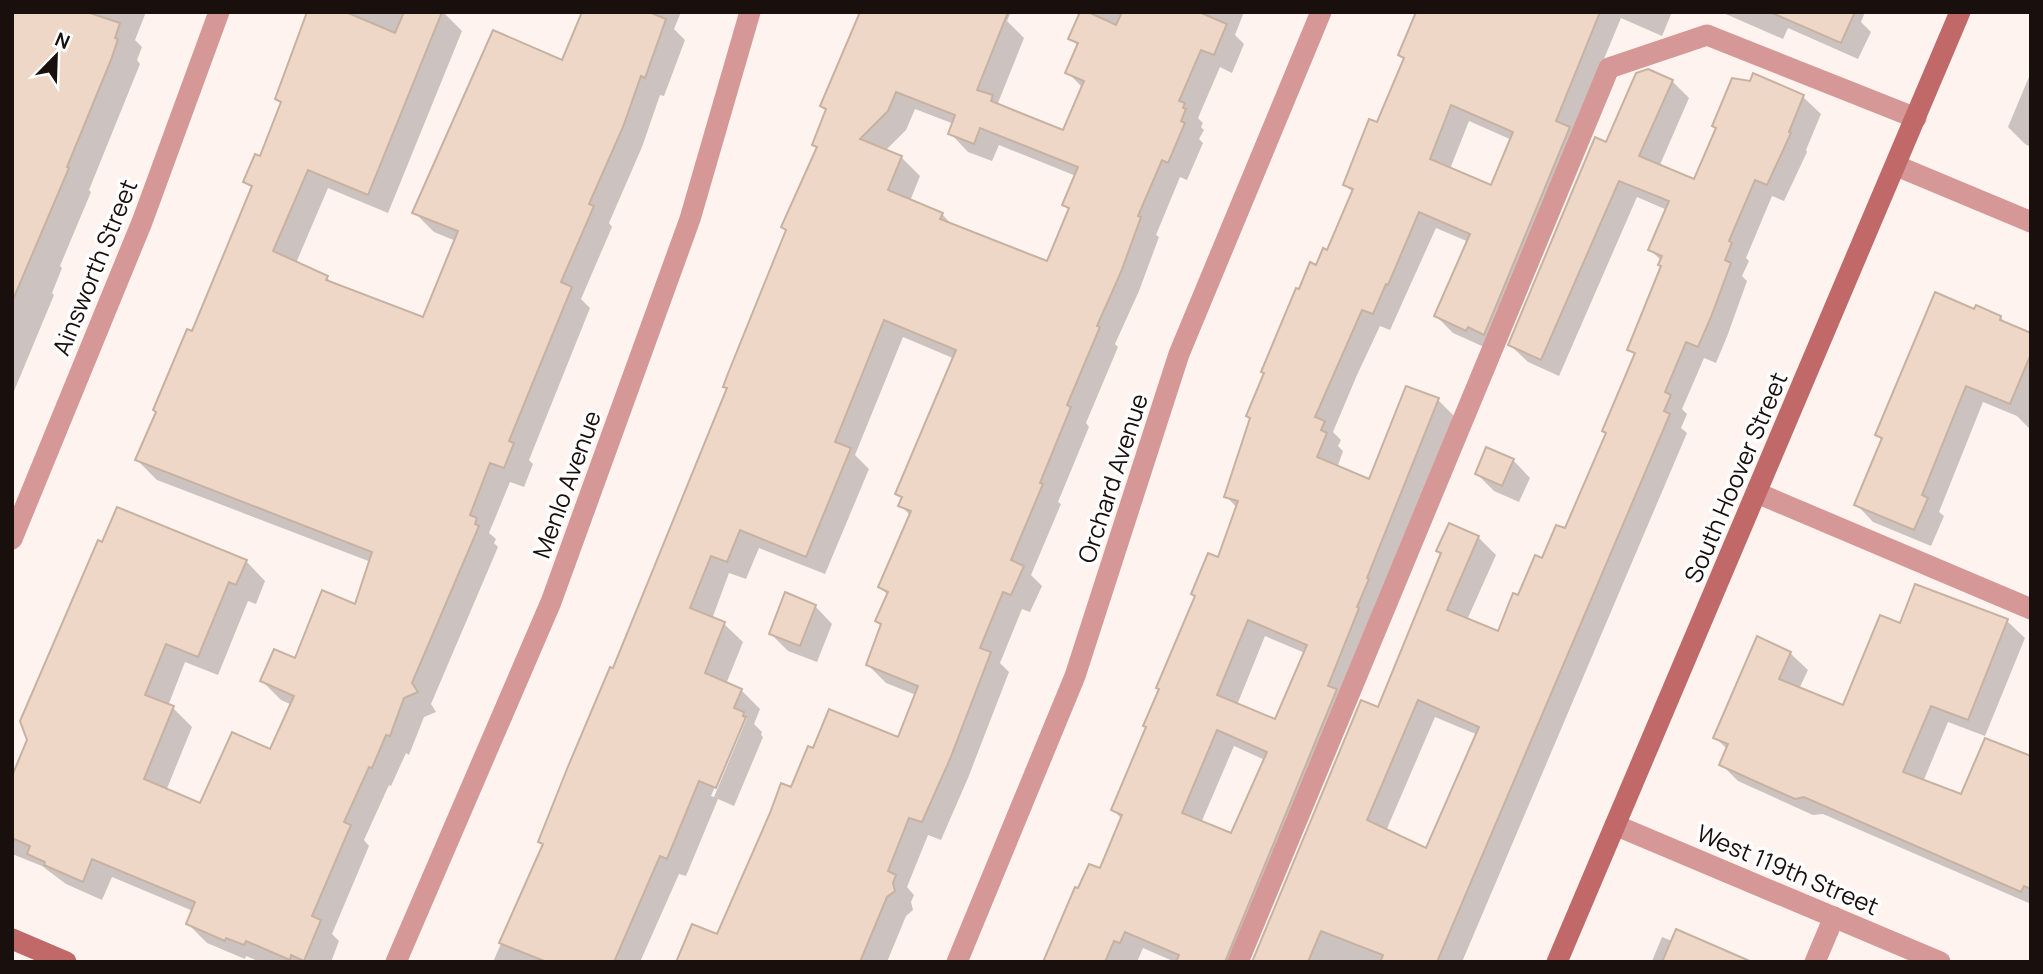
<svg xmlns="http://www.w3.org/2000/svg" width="2043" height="974" viewBox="0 0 2043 974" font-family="Manrope,sans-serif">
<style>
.shadow{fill:#0003;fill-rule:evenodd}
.building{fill:#eed7c6;stroke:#c7b2a1;stroke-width:2;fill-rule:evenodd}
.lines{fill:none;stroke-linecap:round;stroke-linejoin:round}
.lane{stroke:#d59896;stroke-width:21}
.street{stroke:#d59896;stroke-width:21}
.secondary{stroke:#c06968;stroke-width:21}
.labels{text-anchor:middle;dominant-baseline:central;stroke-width:7;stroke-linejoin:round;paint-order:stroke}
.street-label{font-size:24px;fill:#190f0c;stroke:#fff}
</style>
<rect width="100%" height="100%" fill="#fff3ef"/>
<g class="shadow">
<polygon points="12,12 146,12 135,40 142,47 137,60 140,64 89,190 91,192 60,266 62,268 52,293 54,295 12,396"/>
<polygon points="309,12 443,12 462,31 388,213 328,188 296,263 326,277 334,285 424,320 456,241 434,232 414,212 563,63 584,12 681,12 674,29 685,40 664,96 660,95 642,147 609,223 612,227 581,299 590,308 529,460 533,464 524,487 510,482 489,533 496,539 494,543 498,547 431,704 436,712 424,717 409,755 406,753 391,786 389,785 364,840 369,846 332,934 339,941 331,962 271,962 266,960 260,962 246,956 245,959 207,943 188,924 193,911 112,877 102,900 66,884 42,866 12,854 12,780 246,561 265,581 256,604 248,601 218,675 185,662 168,706 173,708 192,727 166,791 201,806 271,751 292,705 281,700 262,681 296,660 356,606 371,562 157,480 137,460 253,189 245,182 261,158 282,104 277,99"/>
<path d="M868,12H1011L1007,21L1024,38L998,103L1001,107L1063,132L1083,88L1067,72L1079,47L1070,38L1082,12H1244L1235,35L1244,44L1232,73L1220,67L1198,118L1203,123L1201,127L1204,130L1199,139L1203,143L1187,180L1180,177L1156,235L1159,237L1139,291L1115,344L1118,347L1086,423L1089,427L1058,502L1061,504L1031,575L1042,586L1030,612L1022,609L1000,663L1009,672L968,778L941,840L928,835L907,887L914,895L911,902L913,910L906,916L887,962H693L718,936L792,789L899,739L916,695L886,683L868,665L882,627L877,621L888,595L880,587L911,516L900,505L903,499L897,493L955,359L903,337L855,455L869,469L825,574L759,548L746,579L729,573L712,619L724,624L743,642L726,684L741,690L760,709L754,724L762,732L761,735L763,737L734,806L718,799L686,876L679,874L640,962H493L544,845L540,841L614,670L728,389L725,387L788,231L818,149L814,144L827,110L823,106ZM915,109L954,124L950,133L968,152L992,161L999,145L1076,176L1064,205L1070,211L1048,264L953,226L942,214L910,201L920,176L901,157L885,151L906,130ZM745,716L747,718L714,797L711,796Z"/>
<path d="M1431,12H1672L1662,36L1621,18L1484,347L1453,333L1436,316L1469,242L1436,228L1390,330L1380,326L1357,375L1333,432L1341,440L1338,446L1343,451L1337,468L1370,482L1438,400L1455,417L1248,962H1175L1143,948L1137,962H1045L1079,890L1100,870L1122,819L1113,810L1219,559L1237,508L1226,496L1299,291L1328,252L1354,193L1345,185L1378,125L1405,60L1400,55ZM1469,121L1512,140L1492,187L1450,169ZM1265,636L1305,653L1276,722L1237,705ZM1234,746L1265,760L1232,836L1201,823Z"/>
<polygon points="1721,12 1865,12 1861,22 1871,32 1858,59 1788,28 1783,39"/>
<polygon points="2031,72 2031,147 2025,144 2008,127"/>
<path d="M1754,75L1803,97L1821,114L1806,150L1807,152L1784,201L1772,196L1746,258L1749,261L1742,276L1747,281L1728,334L1716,363L1704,358L1682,409L1687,414L1681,428L1687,433L1462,962H1254L1378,709L1443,555L1439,551L1450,525L1478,537L1496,555L1467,620L1499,634L1519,597L1566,531L1607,434L1604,431L1636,356L1629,349L1663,267L1662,261L1650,250L1667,210L1637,197L1559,376L1528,362L1510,345L1607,144L1672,81L1689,98L1659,167L1695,182ZM1435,717L1478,735L1427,851L1386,831Z"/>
<polygon points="1975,311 2000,317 2009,326 2031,335 2031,430 2017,416 1983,402 1939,512 1944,516 1931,546 1873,522 1856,504 1883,441 1877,435"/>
<polygon points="1513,460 1530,478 1519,502 1494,491 1477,474"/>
<polygon points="1916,586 2007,621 2025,638 1985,736 1948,722 1923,782 1962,797 2031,758 2031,904 1823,814 1813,815 1738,781 1721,764 1728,750 1715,737 1790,653 1808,670 1799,689 1844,707 1901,625"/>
<polygon points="815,606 832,624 817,662 788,651 771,634"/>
<polygon points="1662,937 1672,941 1749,962 1648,962 1649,960 1652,961"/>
</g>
<g class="building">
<polygon points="12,12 87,12 120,23 115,38 118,39 111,60 67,167 69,168 12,302"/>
<polygon points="307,12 346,12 395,33 404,12 442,12 368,195 308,170 273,251 328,276 326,280 423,317 458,231 412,213 493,30 562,60 582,12 649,12 666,19 645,78 641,76 623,127 589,204 594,206 561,282 572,287 509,441 514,443 504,468 490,463 470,515 477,518 475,524 479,526 412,683 418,692 404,698 390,736 386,735 372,768 369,767 344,822 351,825 312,916 321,920 304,961 291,955 290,960 246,941 244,945 226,938 225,941 186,924 195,902 92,859 83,882 44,865 45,862 27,854 30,846 12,838 12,776 27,740 20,721 98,540 102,542 117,507 247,560 236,585 229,582 198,657 166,644 145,695 174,706 144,779 200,803 232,732 270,749 294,696 260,681 274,649 295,658 322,590 355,604 372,552 135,460 156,412 153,410 187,329 192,331 252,186 243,182 255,154 260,156 281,102 275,99"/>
<path d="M860,12H1008L977,90L993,95L991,101L1063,130L1084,81L1065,73L1078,43L1068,39L1080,12H1088L1116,25L1122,12H1199L1227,24L1214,55L1201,50L1179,101L1185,103L1183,108L1186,109L1181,121L1185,123L1168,163L1162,160L1138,216L1141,217L1121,272L1097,326L1100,327L1067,405L1071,407L1040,483L1043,484L1011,560L1024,566L1011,595L1003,592L980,648L991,652L950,759L922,822L909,818L888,871L896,875L893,883L895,891L887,897L860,962H676L692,924L717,934L770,813L781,783L791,787L808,746L813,748L829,709L898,737L918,686L866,665L881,624L875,621L888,592L878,587L911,511L898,506L902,497L895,494L956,350L884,320L835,442L851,448L806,557L740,530L727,562L711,556L690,608L725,622L705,673L742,689L734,708L744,712L743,716L746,717L716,788L699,781L667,859L660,856L614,962H547L499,943L543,844L538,842L567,769L610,667L613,668L727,388L723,387L727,376L786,230L781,227L817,147L812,145L826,109L820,106ZM896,92L955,115L948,134L974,144L980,128L1078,167L1062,205L1069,208L1047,261L940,219L943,213L888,190L902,156L860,139L888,111Z"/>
<path d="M1416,12H1600L1556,121L1570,127L1484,335L1468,327L1466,331L1434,316L1470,234L1419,212L1388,285L1386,284L1373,314L1362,310L1315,417L1325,421L1321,430L1327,433L1317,457L1369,479L1406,386L1439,398L1367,578L1369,579L1357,607L1359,608L1328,686L1337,689L1225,962H1176L1179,955L1125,932L1120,943L1114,941L1105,962H1043L1075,887L1078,888L1089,864L1100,868L1122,815L1111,810L1146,727L1143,726L1159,689L1156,688L1195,596L1191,594L1208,553L1218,557L1238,501L1224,497L1250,418L1246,416L1264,373L1261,372L1296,288L1299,289L1310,262L1316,265L1323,248L1327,250L1353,189L1343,185L1369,119L1377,122L1404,58L1398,55ZM1451,105L1513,132L1491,185L1430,159ZM1248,620L1307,645L1275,719L1217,695ZM1217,730L1267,752L1231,833L1182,813Z"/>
<polygon points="1770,12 1855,12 1841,43"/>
<path d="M1648,69L1673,80L1639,156L1694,179L1716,128L1712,126L1732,78L1750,81L1753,73L1804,95L1789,132L1791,133L1767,185L1755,180L1729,241L1732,243L1725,260L1731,263L1711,317L1698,347L1686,342L1665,392L1671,395L1664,411L1670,414L1437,962H1380L1383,955L1321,931L1308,962H1252L1361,700L1378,707L1441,553L1436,551L1449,523L1479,536L1447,610L1498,631L1513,593L1518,595L1535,555L1542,558L1556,525L1565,528L1606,433L1602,431L1635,353L1627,350L1661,266L1658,265L1662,256L1648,250L1669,201L1619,181L1541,360L1508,345L1595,137L1606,142L1636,73ZM1418,700L1479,727L1426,848L1367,820Z"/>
<polygon points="1935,292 1974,309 1976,305 2001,316 2000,320 2031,333 2031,354 2010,404 1966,386 1922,495 1928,498 1914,530 1854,505 1882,438 1875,435"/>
<polygon points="1486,447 1514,459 1502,486 1475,474"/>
<polygon points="1915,584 2008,619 1968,720 1931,706 1903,772 1961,794 1985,738 2031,756 2031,889 2024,886 2021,892 1804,797 1795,799 1719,765 1728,744 1713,738 1757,636 1791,652 1779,679 1843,705 1880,615 1900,623"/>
<polygon points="785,592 816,605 800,646 769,634"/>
<polygon points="1676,929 1752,962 1662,962"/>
</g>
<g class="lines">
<g class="lane">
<polyline points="1757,493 2031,609"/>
<polyline points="1238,962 1609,68 1707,35 1916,118"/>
<polyline points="1815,962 1834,917"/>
</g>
<g class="street">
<polyline points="1897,166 2031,222"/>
<polyline points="12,539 142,222 219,12"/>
<polyline points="1615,825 1940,962"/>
<polyline points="396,962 551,602 690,219 750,12"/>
<polyline points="957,962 1075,676 1179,354 1321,12"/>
</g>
<g class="secondary">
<polyline points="12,939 66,962"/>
<polyline points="1557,962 1960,12"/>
</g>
</g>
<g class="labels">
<g class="street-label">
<text transform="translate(94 267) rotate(-68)">Ainsworth Street</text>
<text transform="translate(1735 477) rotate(-67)">South Hoover Street</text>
<text transform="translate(1112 478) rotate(-72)">Orchard Avenue</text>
<text transform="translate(566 484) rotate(-70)">Menlo Avenue</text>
<text transform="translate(1788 869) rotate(23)">West 119th Street</text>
</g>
</g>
<rect width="2043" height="974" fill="none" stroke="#190f0c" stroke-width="28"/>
<g transform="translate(56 56) rotate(23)" stroke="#ffffff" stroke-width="5" paint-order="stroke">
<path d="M0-5L12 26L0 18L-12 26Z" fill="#190f0c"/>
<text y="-10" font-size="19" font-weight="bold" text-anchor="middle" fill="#190f0c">N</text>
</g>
</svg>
